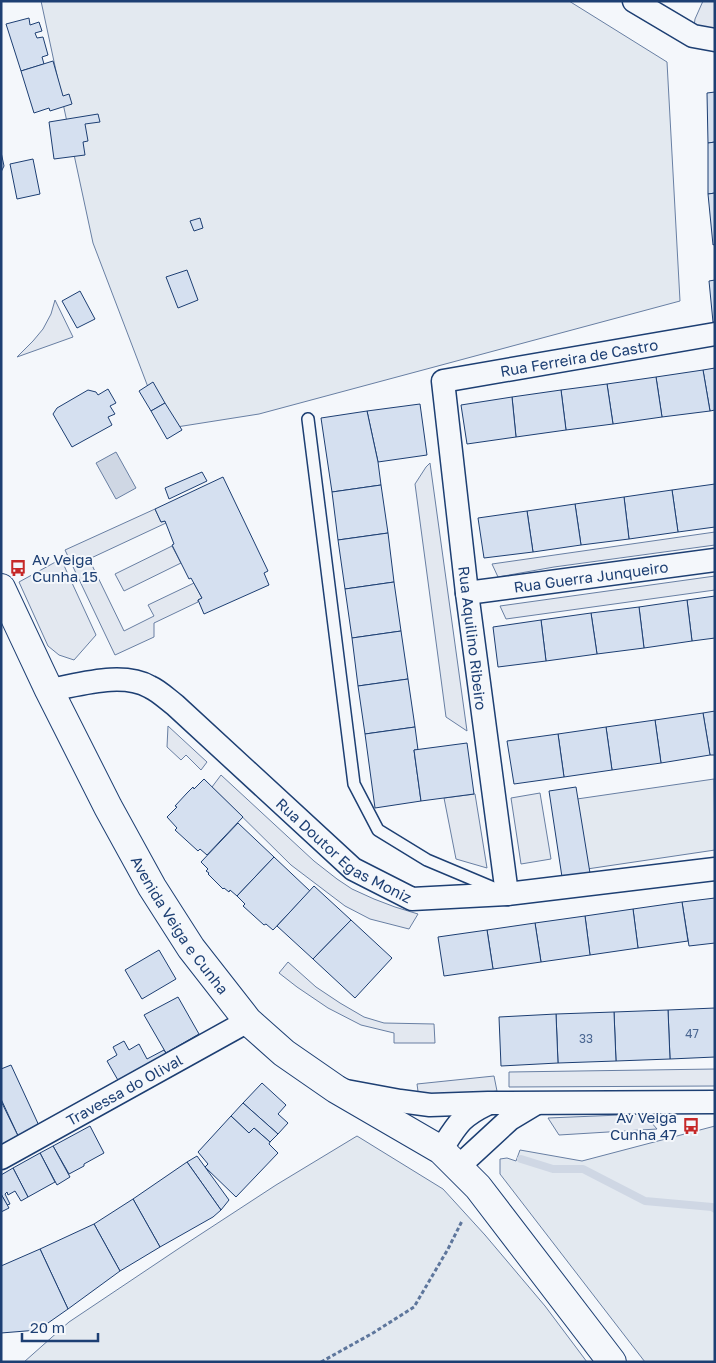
<svg xmlns="http://www.w3.org/2000/svg" width="716" height="1363" viewBox="0 0 716 1363" font-family="'Golos Text',sans-serif">
<style>
.green{fill:#e3e9f0;stroke:#687fa3}
.parking{fill:#e3e8f0;stroke:#687fa3}
.water{fill:#cfd7e4;stroke:#687fa3}
.lines{fill:none;stroke-linecap:round;stroke-linejoin:round}
.stream{stroke:#cfd7e4;stroke-width:8}
.building{fill:#d5e0f0;stroke:#1d3f73}
.service-casing{stroke:#1d3f73;stroke-width:14}
.minor-casing{stroke:#1d3f73;stroke-width:25}
.tertiary-casing{stroke:#1d3f73;stroke-width:30}
.path{stroke:#5e769c;stroke-width:3;stroke-dasharray:4 2.5;stroke-linecap:butt}
.service{stroke:#f4f7fb;stroke-width:11}
.minor{stroke:#f4f7fb;stroke-width:22}
.tertiary{stroke:#f4f7fb;stroke-width:28}
.labels{text-anchor:middle;dominant-baseline:central;stroke-width:4;stroke-linejoin:round;paint-order:stroke}
.number-label{font-size:12px;fill:#4b6792}
.street-label{font-size:15px;fill:#1d3f73;stroke:#f4f7fb}
.poi-label{font-size:15px;fill:#1d3f73;stroke:#f4f7fb;text-anchor:start}
</style>
<rect width="100%" height="100%" fill="#f4f7fb"/>
<g class="green">
<polygon points="41,1 569,1 667,62 680,301 259,414 164,429 93,243"/>
<polygon points="714,779 715,850 587,869 577,799"/>
<polygon points="715,1126 715,1362 645,1362 500,1174 500,1159 507,1158 516,1161 520,1150 582,1161"/>
<polygon points="357,1136 443,1189 485,1235 545,1306 587,1362 24,1362 69,1322 178,1249 276,1185"/>
</g>
<g class="parking">
<polygon points="703,1 715,1 715,33 694,26 695,19"/>
<polygon points="55,300 73,337 17,357 33,341 43,329 51,314"/>
<polygon points="430,463 467,731 446,717 441,679 415,484 426,467"/>
<polygon points="155,509 161,522 165,521 166,523 89,559 124,631 154,616 148,605 194,583 202,598 198,600 198,602 154,623 154,637 115,655 65,550"/>
<polygon points="715,532 715,545 554,567 498,577 492,564"/>
<polygon points="172,546 181,563 124,591 115,574"/>
<polygon points="61,559 96,635 74,660 59,655 48,646 19,582"/>
<polygon points="715,576 715,590 506,619 500,606"/>
<polygon points="168,726 207,762 201,770 186,755 181,760 167,747"/>
<polygon points="221,775 314,861 337,879 352,889 374,899 395,907 418,914 409,929 370,919 345,906 291,865 212,787"/>
<polygon points="540,793 551,859 521,864 511,798"/>
<polygon points="475,794 487,868 456,859 444,798"/>
<polygon points="288,962 316,987 340,1003 364,1017 384,1023 434,1024 435,1043 394,1043 394,1033 361,1025 328,1008 297,987 279,973"/>
<polygon points="715,1069 715,1086 509,1087 509,1072"/>
<polygon points="494,1076 497,1091 440,1099 419,1099 417,1084"/>
<polygon points="644,1114 657,1129 559,1135 548,1118"/>
</g>
<polygon class="water" points="116,452 136,488 116,499 96,463"/>
<g class="lines">
<polyline class="stream" points="521,1159 553,1169 583,1169 645,1201 712,1207 715,1209"/>
</g>
<g class="building">
<polygon points="29,18 30,25 39,22 42,31 35,33 37,38 43,37 48,55 42,57 44,64 21,71 6,24"/>
<polygon points="53,61 63,96 69,94 72,104 50,111 49,108 34,113 21,71"/>
<polygon points="715,92 715,142 708,143 707,93"/>
<polygon points="98,114 100,122 85,124 88,141 83,142 85,155 54,159 49,122"/>
<polygon points="715,142 715,193 708,194 708,143"/>
<polygon points="1,152 4,166 1,172"/>
<polygon points="33,159 40,194 17,199 10,164"/>
<polygon points="715,193 715,244 713,245 708,194"/>
<polygon points="200,218 203,228 194,231 190,221"/>
<polygon points="187,270 198,300 178,308 166,277"/>
<polygon points="715,280 715,322 713,322 709,281"/>
<polygon points="80,291 95,319 77,328 62,301"/>
<polygon points="715,368 715,410 710,411 703,370"/>
<polygon points="703,370 710,411 662,417 656,377"/>
<polygon points="656,377 662,417 613,424 607,384"/>
<polygon points="153,382 165,403 151,411 139,391"/>
<polygon points="607,384 613,424 566,430 561,390"/>
<polygon points="108,389 116,403 110,406 115,414 108,417 112,425 72,447 53,414 57,408 88,390 96,392 98,395"/>
<polygon points="561,390 566,430 516,437 512,397"/>
<polygon points="512,397 516,437 467,444 461,405"/>
<polygon points="165,403 182,430 167,439 151,411"/>
<polygon points="420,404 427,455 378,462 367,411"/>
<polygon points="367,411 378,462 381,485 332,492 321,418"/>
<polygon points="202,472 207,481 169,499 165,488"/>
<polygon points="223,477 268,571 264,573 269,585 204,614 198,600 202,598 191,578 189,579 172,545 174,544 165,521 161,522 155,509"/>
<polygon points="715,484 715,527 678,532 672,490"/>
<polygon points="381,485 388,533 338,540 332,492"/>
<polygon points="672,490 678,532 629,539 624,497"/>
<polygon points="624,497 629,539 581,545 575,504"/>
<polygon points="575,504 581,545 533,552 527,511"/>
<polygon points="527,511 533,552 484,558 478,518"/>
<polygon points="388,533 394,582 345,589 338,540"/>
<polygon points="394,582 401,631 352,638 345,589"/>
<polygon points="715,596 715,638 692,641 687,600"/>
<polygon points="687,600 692,641 644,648 639,607"/>
<polygon points="639,607 644,648 597,654 591,613"/>
<polygon points="591,613 597,654 546,661 541,620"/>
<polygon points="541,620 546,661 498,667 493,627"/>
<polygon points="401,631 408,679 358,686 352,638"/>
<polygon points="408,679 415,727 365,734 358,686"/>
<polygon points="715,711 715,755 710,755 703,713"/>
<polygon points="703,713 710,755 661,763 655,720"/>
<polygon points="655,720 661,763 612,770 606,727"/>
<polygon points="415,727 418,750 414,750 421,801 375,808 365,734"/>
<polygon points="606,727 612,770 564,777 558,734"/>
<polygon points="558,734 564,777 514,784 507,741"/>
<polygon points="467,743 474,794 421,801 414,750"/>
<polygon points="204,779 243,817 207,855 200,849 198,851 175,830 177,828 167,817 177,807 175,806 187,793 193,787 194,789"/>
<polygon points="576,787 590,873 562,877 549,791"/>
<polygon points="238,823 274,857 237,896 230,890 229,892 224,888 223,889 208,874 209,873 206,871 208,869 201,862"/>
<polygon points="274,857 310,891 273,930 266,924 264,925 243,906 245,904 237,896"/>
<polygon points="314,886 351,920 313,959 277,926"/>
<polygon points="715,898 715,943 689,946 682,902"/>
<polygon points="682,902 688,941 638,948 633,909"/>
<polygon points="633,909 638,948 590,955 585,916"/>
<polygon points="585,916 590,955 541,962 535,923"/>
<polygon points="351,920 392,958 355,998 313,959"/>
<polygon points="535,923 541,962 493,969 487,930"/>
<polygon points="487,930 493,969 444,976 438,937"/>
<polygon points="159,950 176,979 142,999 125,970"/>
<polygon points="178,997 199,1034 166,1053 144,1015"/>
<polygon points="715,1008 715,1057 670,1059 668,1010"/>
<polygon points="668,1010 670,1059 616,1061 614,1012"/>
<polygon points="614,1012 616,1061 558,1063 556,1014"/>
<polygon points="556,1014 558,1063 501,1066 499,1017"/>
<polygon points="124,1041 129,1050 139,1044 147,1059 164,1050 171,1062 123,1089 107,1061 117,1055 113,1047"/>
<polygon points="11,1065 41,1130 20,1140 1,1099 1,1069"/>
<polygon points="262,1083 286,1105 278,1114 288,1123 278,1134 243,1103"/>
<polygon points="1,1101 20,1140 1,1148"/>
<polygon points="243,1103 278,1134 270,1142 254,1128 249,1133 231,1116"/>
<polygon points="231,1116 249,1133 254,1128 270,1142 269,1144 278,1153 236,1197 205,1167 208,1164 198,1152"/>
<polygon points="90,1126 104,1153 84,1164 84,1166 69,1174 53,1146"/>
<polygon points="53,1146 70,1177 57,1185 40,1153"/>
<polygon points="40,1153 55,1182 28,1197 13,1168"/>
<polygon points="197,1156 229,1200 221,1210 187,1162"/>
<polygon points="187,1162 221,1210 213,1217 160,1247 133,1199"/>
<polygon points="13,1168 28,1197 21,1201 15,1191 8,1195 7,1192 5,1194 10,1204 7,1205 1,1194 1,1175"/>
<polygon points="1,1194 9,1208 1,1212 2,1213 1,1214"/>
<polygon points="133,1199 160,1247 120,1271 94,1224"/>
<polygon points="94,1224 120,1271 68,1309 40,1249"/>
<polygon points="40,1249 68,1309 38,1330 1,1333 1,1266"/>
</g>
<g class="lines">
<g class="service-casing">
<polyline id="service" points="308,419 354,784 378,830 427,860 496,889"/>
</g>
<g class="minor-casing">
<g id="minor">
<polyline points="634,1 693,36 715,40"/>
<path id="s1" d="M467,593L715,560"/>
<path id="s2" d="M49,690C79,685 122,671 150,687C159,691 167,699 175,705L353,869L412,899L507,894L715,869"/>
<path id="s3" d="M507,894L467,593L443,381L715,334"/>
<polyline points="346,1091 400,1101 430,1105 488,1103 715,1102"/>
<path d="M441,1150C457,1125 460,1117 487,1104"/>
<path id="s4" d="M1,1158L248,1021"/>
<polyline points="458,1167 510,1119 535,1104"/>
</g>
</g>
<g class="tertiary-casing">
<g id="tertiary">
<path id="s5" d="M1,588L49,690L108,807L152,887L191,948L248,1021L284,1053L336,1089L441,1150L478,1187L612,1362"/>
</g>
</g>
<polyline class="path" points="321,1362 373,1333 414,1307 448,1249 462,1221"/>
<use href="#service" class="service"/>
<use href="#minor" class="minor"/>
<use href="#tertiary" class="tertiary"/>
</g>
<defs>
<g id="bus-bare" transform="scale(1.35)"><path d="M-5-6H5V4H4V6H2V4H-2V6H-4V4H-5ZM-3.5-4V0h7V-4ZM-3.5 1.2v1.5H-2V1.2ZM2 1.2v1.5H3.5V1.2Z" fill="#c62828" stroke="#f4f7fb" stroke-width="2.5" paint-order="stroke"/></g>
</defs>
<g fill-rule="evenodd">
<use href="#bus-bare" x="18" y="568"/>
<use href="#bus-bare" x="691" y="1126"/>
</g>
<g class="labels">
<g class="number-label">
<text x="692" y="1033">47</text>
<text x="586" y="1038">33</text>
</g>
<g class="street-label">
<text stroke="none"><textPath href="#s3" startOffset="655">Rua Ferreira de Castro</textPath></text>
<text stroke="none"><textPath href="#s1" startOffset="125">Rua Guerra Junqueiro</textPath></text>
<text transform="translate(473 638) rotate(83)">Rua Aquilino Ribeiro</text>
<text stroke="none"><textPath href="#s2" startOffset="358">Rua Doutor Egas Moniz</textPath></text>
<text stroke="none"><textPath href="#s5" startOffset="382">Avenida Veiga e Cunha</textPath></text>
<text stroke="none"><textPath href="#s4" startOffset="141">Travessa do Olival</textPath></text>
</g>
<g class="poi-label">
<text x="32" y="559">Av Veiga<tspan x="32" dy="17">Cunha 15</tspan></text>
<text x="677" y="1117" text-anchor="end">Av Veiga<tspan x="677" dy="17">Cunha 47</tspan></text>
</g>
</g>
<rect width="716" height="1363" fill="none" stroke="#1d3f73" stroke-width="5"/>
<path d="M22 1333v8h76v-8" fill="none" stroke="#1d3f73" stroke-width="2.5"/>
<text x="30" y="1333" font-size="15" fill="#1d3f73" stroke="#f4f7fb" stroke-width="4" paint-order="stroke">20 m</text>
</svg>
